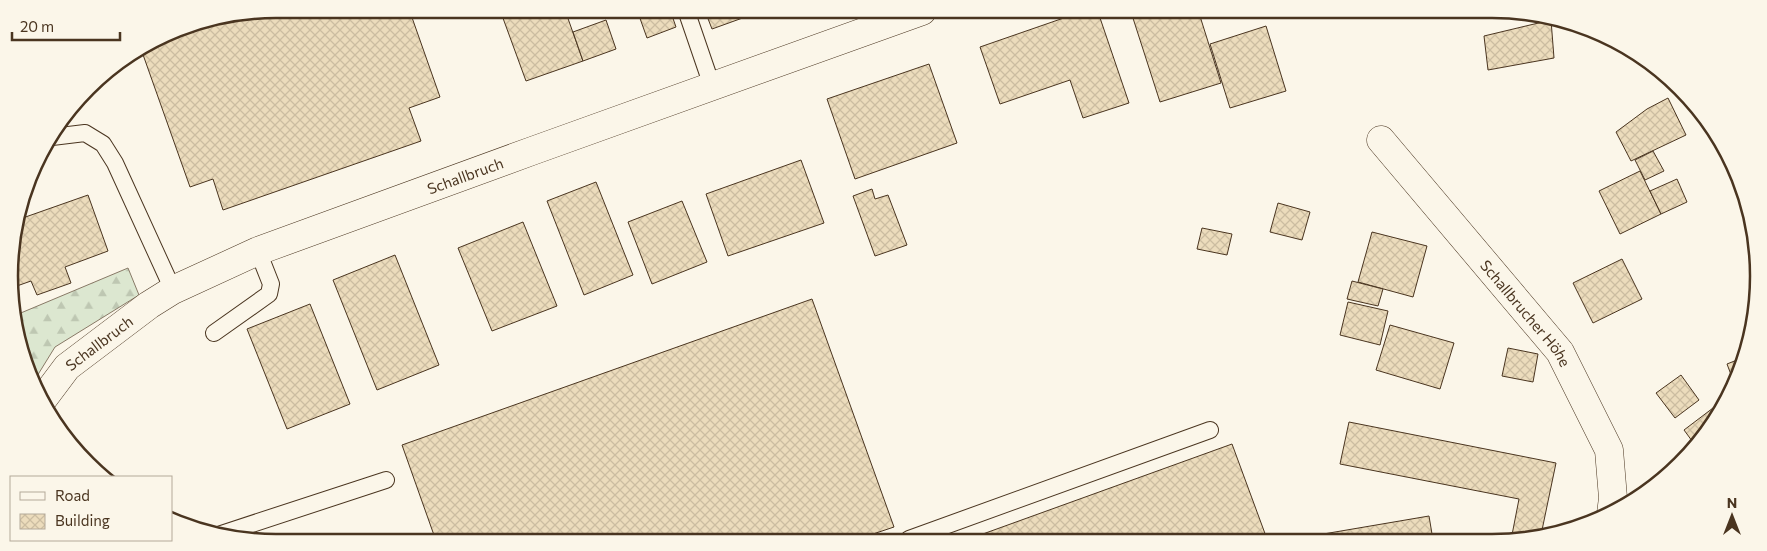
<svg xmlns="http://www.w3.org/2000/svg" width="1767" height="551" viewBox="0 0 1767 551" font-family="Commissioner,sans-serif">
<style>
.forest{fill:url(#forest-firs);stroke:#887966}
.building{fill:url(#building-cross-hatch);stroke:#4a3520}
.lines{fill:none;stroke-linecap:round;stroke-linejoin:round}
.service-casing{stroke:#4a3520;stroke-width:18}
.minor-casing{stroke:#4a3520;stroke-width:29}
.service{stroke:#fbf6e9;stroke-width:16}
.minor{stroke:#fbf6e9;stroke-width:28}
.labels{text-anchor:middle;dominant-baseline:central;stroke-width:4;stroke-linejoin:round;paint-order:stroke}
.street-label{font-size:15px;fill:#4a3520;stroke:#fbf6e9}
.rim{fill:none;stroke:#4a3520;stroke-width:2.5}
</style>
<defs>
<pattern id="forest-firs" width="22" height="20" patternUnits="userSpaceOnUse" patternTransform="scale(1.25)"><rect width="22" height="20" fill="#dce7d0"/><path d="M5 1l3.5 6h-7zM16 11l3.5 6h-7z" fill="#bec7b2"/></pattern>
<pattern id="building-cross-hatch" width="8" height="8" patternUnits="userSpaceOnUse" patternTransform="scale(1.25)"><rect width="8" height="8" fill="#ecdcbc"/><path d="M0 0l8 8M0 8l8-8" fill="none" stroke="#ccbda1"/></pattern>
</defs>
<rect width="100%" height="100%" fill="#fbf6e9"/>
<polygon class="forest" points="128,268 139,295 55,347 34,381 18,344 16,315"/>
<g class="building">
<polygon points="276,9 409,9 440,97 409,108 421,141 223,210 213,179 190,187 141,49 174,29"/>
<polygon points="500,10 565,10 583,61 526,81"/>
<polygon points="637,10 670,10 676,27 647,38"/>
<polygon points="705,11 762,11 712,29"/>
<polygon points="1081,12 1098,12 1129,103 1083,118 1070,80 1000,104 980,47"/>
<polygon points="1131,12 1199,13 1221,83 1160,102"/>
<polygon points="606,20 616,49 583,61 573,32"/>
<polygon points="1551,20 1554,58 1488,70 1484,36"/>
<polygon points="1266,26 1286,91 1230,108 1210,44"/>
<polygon points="929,64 957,143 855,179 827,99"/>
<polygon points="1668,98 1686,135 1631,161 1616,132 1647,109"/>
<polygon points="1653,151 1664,171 1645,180 1635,160"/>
<polygon points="801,160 824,223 728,256 706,194"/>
<polygon points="1640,171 1661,214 1620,234 1599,191"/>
<polygon points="1677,179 1687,202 1661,214 1650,191"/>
<polygon points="596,182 633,275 584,295 547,201"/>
<polygon points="872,189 875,199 888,195 907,245 875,256 853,196"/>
<polygon points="88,195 108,251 65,267 71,283 37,295 31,281 14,287 11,241 17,220"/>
<polygon points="682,201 707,262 652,284 628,222"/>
<polygon points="1278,203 1310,212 1302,240 1270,232"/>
<polygon points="523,222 557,306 492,331 458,248"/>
<polygon points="1202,228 1232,234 1227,255 1197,249"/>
<polygon points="1372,232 1427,246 1413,297 1358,282"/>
<polygon points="395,255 439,365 377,390 333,280"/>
<polygon points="1622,259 1642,299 1593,323 1573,283"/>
<polygon points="1352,281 1383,289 1378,306 1347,299"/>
<polygon points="812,299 894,527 861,538 435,538 402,445"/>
<polygon points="1348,302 1388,311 1380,345 1340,335"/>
<polygon points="310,304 350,404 287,429 247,329"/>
<polygon points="1390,325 1454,343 1440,389 1376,370"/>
<polygon points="1508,348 1538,354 1533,382 1502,376"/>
<polygon points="1742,358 1733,380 1727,364"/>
<polygon points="1681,375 1699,400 1675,418 1656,393"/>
<polygon points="1713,408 1718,415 1695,445 1684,430"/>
<polygon points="1349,422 1556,463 1541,535 1527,540 1511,540 1519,499 1340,464"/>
<polygon points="1232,444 1267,539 969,539"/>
<polygon points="1429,516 1433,540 1294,539"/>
</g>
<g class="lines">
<g class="service-casing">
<g id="service">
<polyline points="686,10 712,86"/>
<polyline points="52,137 85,133 103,144 115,163 173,290"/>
<polyline points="214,333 269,294 271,284 258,251"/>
<polyline points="218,535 386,480"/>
<polyline points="909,539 1210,430"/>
</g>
</g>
<g class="minor-casing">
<g id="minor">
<path id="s1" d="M1381,140L1560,352L1609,450L1613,498L1611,514"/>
<path id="s2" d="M43,399L67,367L149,305L173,290L258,251L532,151L922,11"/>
</g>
</g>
<use href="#service" class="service"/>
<use href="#minor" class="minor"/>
</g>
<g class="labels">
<g class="street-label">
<text stroke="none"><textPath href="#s2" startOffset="485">Schallbruch</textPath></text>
<text stroke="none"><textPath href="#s1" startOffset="226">Schallbrucher Höhe</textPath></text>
<text stroke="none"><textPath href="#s2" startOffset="80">Schallbruch</textPath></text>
</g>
</g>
<path d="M0 0H1767V551H0ZM276 18H1492A258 258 0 0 1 1750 276V276A258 258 0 0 1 1492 534H276A258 258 0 0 1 18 276V276A258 258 0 0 1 276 18Z" fill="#fbf6e9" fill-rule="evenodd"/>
<path class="rim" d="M276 18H1492A258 258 0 0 1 1750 276V276A258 258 0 0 1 1492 534H276A258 258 0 0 1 18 276V276A258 258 0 0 1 276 18Z"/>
<rect x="10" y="476" width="162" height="65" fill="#fbf6e9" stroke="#b4a999"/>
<rect x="20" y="492" width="25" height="8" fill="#fbf6e9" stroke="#b4a999"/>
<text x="55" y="501" font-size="15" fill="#4a3520">Road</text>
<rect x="20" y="514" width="25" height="15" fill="url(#building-cross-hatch)" stroke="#b4a999"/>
<text x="55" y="526" font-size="15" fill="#4a3520">Building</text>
<g transform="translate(1732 516)" stroke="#fbf6e9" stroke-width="4" paint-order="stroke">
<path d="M0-4L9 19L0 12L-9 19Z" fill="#4a3520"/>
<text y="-8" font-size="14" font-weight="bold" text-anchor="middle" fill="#4a3520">N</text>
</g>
<path d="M12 32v8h108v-8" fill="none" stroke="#4a3520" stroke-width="2.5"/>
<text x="20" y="32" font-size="15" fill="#4a3520" stroke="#fbf6e9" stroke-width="4" paint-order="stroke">20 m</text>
</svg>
